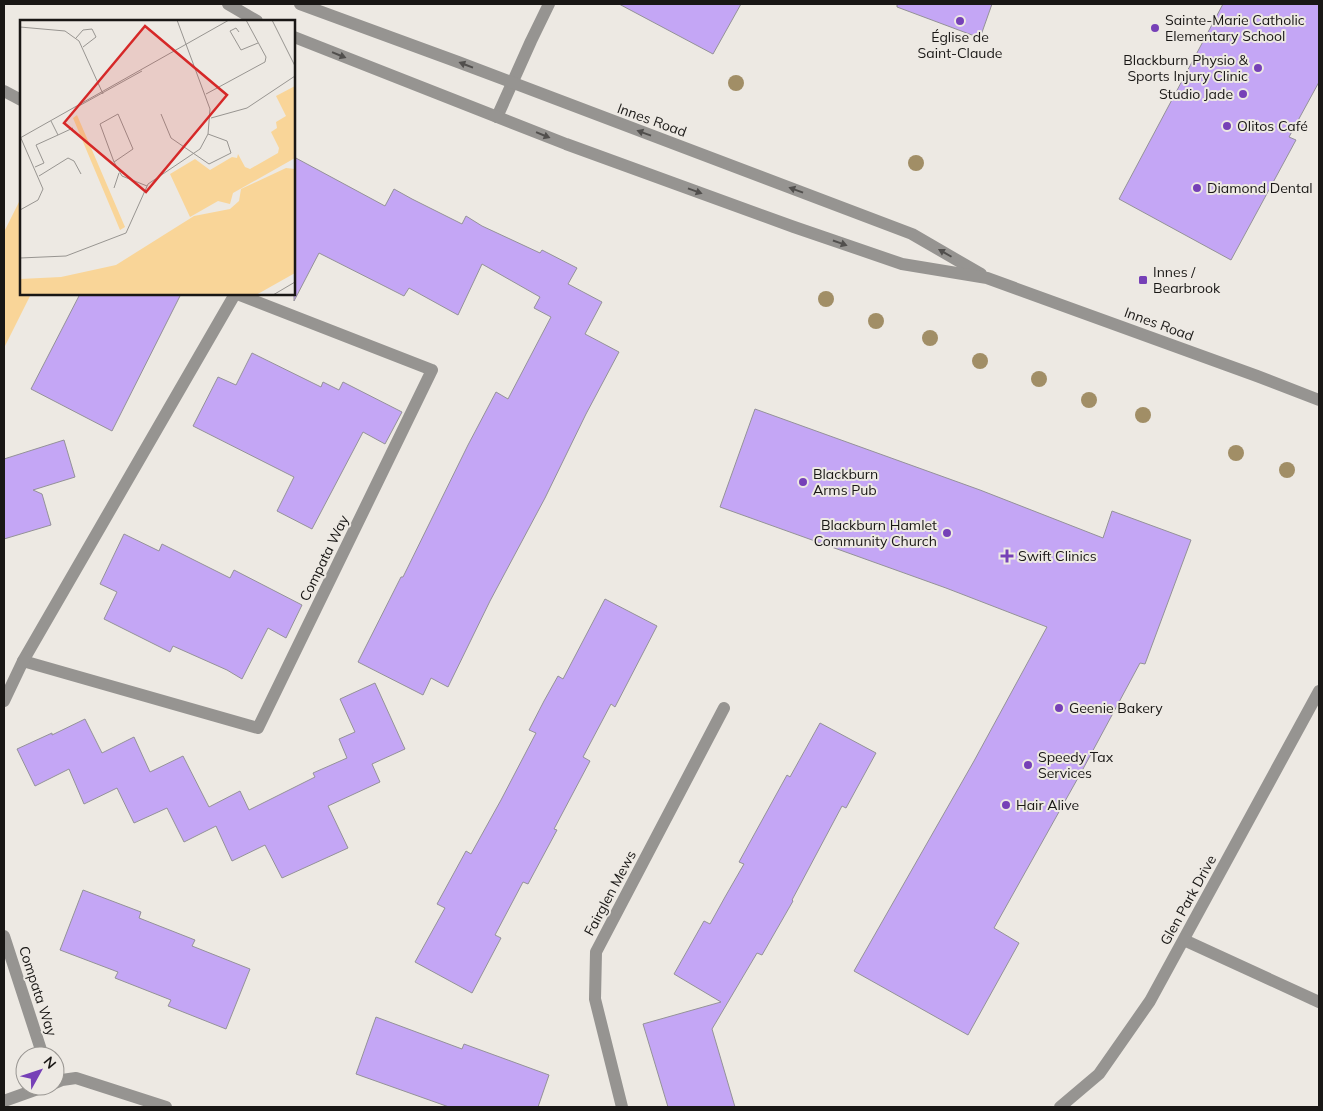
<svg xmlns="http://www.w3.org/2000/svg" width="1323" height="1111" viewBox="0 0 1323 1111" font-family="Mulish,sans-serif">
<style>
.green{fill:#f9d598}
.building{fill:#c4a6f5;stroke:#949298}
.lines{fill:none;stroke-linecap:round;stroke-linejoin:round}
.service{stroke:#969491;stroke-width:12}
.minor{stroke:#969491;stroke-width:12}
.tertiary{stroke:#969491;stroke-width:12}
.tree{fill:#a18e66}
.oneway{fill:#514f4d}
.poi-dot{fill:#7640b7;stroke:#ede9e3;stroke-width:2}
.labels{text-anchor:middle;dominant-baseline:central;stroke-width:4;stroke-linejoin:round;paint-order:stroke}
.poi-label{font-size:14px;fill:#191715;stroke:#ede9e3;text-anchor:start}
.street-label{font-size:14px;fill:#191715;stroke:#ede9e3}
.inset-road{fill:none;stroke:#989591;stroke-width:1}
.view{fill:#d62828;fill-opacity:0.15;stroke:#d62828;stroke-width:2.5}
.inset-edge{fill:none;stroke:#191715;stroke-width:2.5}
</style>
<rect width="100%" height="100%" fill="#ede9e3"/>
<polygon class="green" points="21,198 21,294 31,294 4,348 4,232"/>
<g class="building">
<polygon points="619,4 741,4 713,54"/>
<polygon points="897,4 992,4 980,38 897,7"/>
<polygon points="1223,4 1319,4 1319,82 1289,137 1296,140 1231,260 1119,199"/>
<polygon points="294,157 385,206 394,189 412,199 462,224 466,216 482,226 540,253 542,250 577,268 568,284 602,302 585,334 619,352 586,414 545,498 490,601 448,687 431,678 423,695 358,662 401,577 403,577 468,445 496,392 508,399 551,317 534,308 540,297 482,264 458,315 409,288 404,296 319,253 294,301"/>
<polygon points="80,294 181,294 112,431 31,389"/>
<polygon points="252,353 321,387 323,382 339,390 343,382 402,412 385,444 363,432 312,529 277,511 294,477 193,426 218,377 236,385"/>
<polygon points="755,409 980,490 1103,538 1112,511 1191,540 1145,664 1140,663 1083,769 994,928 1019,943 968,1035 854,971 974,761 1047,627 946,588 720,507"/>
<polygon points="64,440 75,477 33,490 42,494 51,525 4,539 4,459"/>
<polygon points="124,534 159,551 162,544 230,578 234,570 302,605 286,638 268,628 242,679 227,670 173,646 170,652 104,619 117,592 100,584"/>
<polygon points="605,599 657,626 615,707 611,704 583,757 590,761 554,829 557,830 528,884 523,882 495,935 501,938 472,993 415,962 445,908 437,904 466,851 471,854 501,800 536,733 529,730 544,701 558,676 563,679"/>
<polygon points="375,683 405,749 372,764 380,782 328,806 348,848 282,878 265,845 232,861 216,826 184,842 167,808 134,823 117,788 84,804 69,769 35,786 17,749 52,733 52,735 85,719 102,753 134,737 150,772 183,756 209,807 240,791 249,810 315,777 313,773 347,758 339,739 355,732 340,699"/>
<polygon points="820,723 876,753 846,808 842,806 792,900 793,901 762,955 757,953 712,1029 735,1107 668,1107 643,1024 721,1002 674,974 704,921 710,924 725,897 744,864 739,862 787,775 790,777"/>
<polygon points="83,890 141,912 139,918 195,940 192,946 250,969 226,1029 168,1006 171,1000 115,978 118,972 60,950"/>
<polygon points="376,1017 462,1049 464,1044 549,1075 538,1107 449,1107 356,1074"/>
</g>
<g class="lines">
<g class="service">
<polyline points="4,91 21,100"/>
<polyline points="1184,940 1319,1002"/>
</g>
<g class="minor">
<polyline points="497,117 531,41 549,4"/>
<polyline points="23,661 258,728 432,370 237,294"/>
<polyline points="4,701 23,661 235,294"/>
<polyline points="4,936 43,1056"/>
<polyline points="55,1083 62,1080 76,1078 166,1107"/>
<polyline points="4,1101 46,1086"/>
<polyline points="622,1107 595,999 596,952 724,708"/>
<polyline points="1060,1107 1099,1074 1150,1001 1319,691"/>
</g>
<g class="tertiary">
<polyline points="228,4 257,21"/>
<polyline points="300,4 458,62 912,234 981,274"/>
<polyline points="294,37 566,144 794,227 902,264 987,278 1257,376 1319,400"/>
</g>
</g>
<g class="tree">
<circle cx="736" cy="83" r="8"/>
<circle cx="916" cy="163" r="8"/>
<circle cx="826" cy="299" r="8"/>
<circle cx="876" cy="321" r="8"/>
<circle cx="930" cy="338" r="8"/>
<circle cx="980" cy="361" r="8"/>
<circle cx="1039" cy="379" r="8"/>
<circle cx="1089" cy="400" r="8"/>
<circle cx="1143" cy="415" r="8"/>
<circle cx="1236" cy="453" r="8"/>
<circle cx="1287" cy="470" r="8"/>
</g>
<defs><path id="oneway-solid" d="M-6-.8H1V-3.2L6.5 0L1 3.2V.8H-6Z" transform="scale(1.25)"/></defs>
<g class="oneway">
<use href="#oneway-solid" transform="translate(339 55) rotate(22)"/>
<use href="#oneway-solid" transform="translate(466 65) rotate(-159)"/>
<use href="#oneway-solid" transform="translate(644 133) rotate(-160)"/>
<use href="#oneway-solid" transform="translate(543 135) rotate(22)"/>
<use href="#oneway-solid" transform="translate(796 190) rotate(-160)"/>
<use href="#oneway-solid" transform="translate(695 191) rotate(20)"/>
<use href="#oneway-solid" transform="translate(840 243) rotate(19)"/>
<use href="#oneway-solid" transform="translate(945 253) rotate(-150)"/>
</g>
<g class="poi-dot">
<circle cx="960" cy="21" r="5"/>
<circle cx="1155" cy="28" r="5"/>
<circle cx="1258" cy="68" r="5"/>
<circle cx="1243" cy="94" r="5"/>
<circle cx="1227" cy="126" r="5"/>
<circle cx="1197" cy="188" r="5"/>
<rect x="1138" y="275" width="10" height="10" rx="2.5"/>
<circle cx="803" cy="482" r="5"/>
<circle cx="947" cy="533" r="5"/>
<path d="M1004.5 548.5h5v5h5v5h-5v5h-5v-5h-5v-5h5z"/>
<circle cx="1059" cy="708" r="5"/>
<circle cx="1028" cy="765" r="5"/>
<circle cx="1006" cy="805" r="5"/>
</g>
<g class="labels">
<g class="poi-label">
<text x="1165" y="20">Sainte-Marie Catholic<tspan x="1165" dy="16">Elementary School</tspan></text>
<text x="960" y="37" text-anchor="middle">Église de<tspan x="960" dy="16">Saint-Claude</tspan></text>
<text x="1248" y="60" text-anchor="end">Blackburn Physio &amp;<tspan x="1248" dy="16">Sports Injury Clinic</tspan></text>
<text x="1233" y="94" text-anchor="end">Studio Jade</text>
<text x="1237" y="126">Olitos Café</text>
<text x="1207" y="188">Diamond Dental</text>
<text x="1153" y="272">Innes /<tspan x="1153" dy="16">Bearbrook</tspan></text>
<text x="813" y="474">Blackburn<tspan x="813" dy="16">Arms Pub</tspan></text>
<text x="937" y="525" text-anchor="end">Blackburn Hamlet<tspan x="937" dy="16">Community Church</tspan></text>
<text x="1018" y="556">Swift Clinics</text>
<text x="1069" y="708">Geenie Bakery</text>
<text x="1038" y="757">Speedy Tax<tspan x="1038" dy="16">Services</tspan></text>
<text x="1016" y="805">Hair Alive</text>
</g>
<g class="street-label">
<text transform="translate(652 120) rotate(20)">Innes Road</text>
<text transform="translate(1159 324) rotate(20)">Innes Road</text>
<text transform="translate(324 558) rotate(-64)">Compata Way</text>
<text transform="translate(610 893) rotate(-62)">Fairglen Mews</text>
<text transform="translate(1188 900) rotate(-61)">Glen Park Drive</text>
<text transform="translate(38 991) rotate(72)">Compata Way</text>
</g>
</g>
<g transform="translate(20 20)">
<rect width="275" height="275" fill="#ede9e3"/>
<path d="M275,66V138L213,173L210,184L198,181L170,197L150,154L175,139L190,150L212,137L217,138L218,134L225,147L230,149L258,133L259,128L251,112L257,108L256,102L266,96L256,76ZM57,95L105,207L100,210L53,98ZM266,148L275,149V253L236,275H0V259L41,257L96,245L174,196L210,189L219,181L221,169Z" fill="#f9d598"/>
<path class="inset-road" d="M252,0L275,46M0,7L45,11L59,21L83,74M219,12L216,8L210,11L221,30L238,23M56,18L63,10L72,9L76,17L63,27M186,74L245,42L246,37L226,0M57,87L122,51M141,94L151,118L189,144L211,133L207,121L188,114M191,98L227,88L275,56M38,115L53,108M0,118L209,0M94,142L113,129L98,94L80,104L94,142L102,156L127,166M15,147L24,143L16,125L38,115L31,101M19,156L48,138L54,141L61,154M94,168L99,153M0,190L18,180L23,169L0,116M0,238L46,236L106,213L128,164L180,129L188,114L190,89L157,0M253,275L275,262"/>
<path class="view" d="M125,6L207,75L126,172L44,103Z"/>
<rect width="275" height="275" class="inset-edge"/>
</g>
<rect width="1323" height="1111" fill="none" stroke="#191715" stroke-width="10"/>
<g transform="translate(40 1071) rotate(50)"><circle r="24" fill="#ede9e3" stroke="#989591"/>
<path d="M0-4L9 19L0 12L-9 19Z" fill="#7640b7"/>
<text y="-8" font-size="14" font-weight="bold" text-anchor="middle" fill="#191715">N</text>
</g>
</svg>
